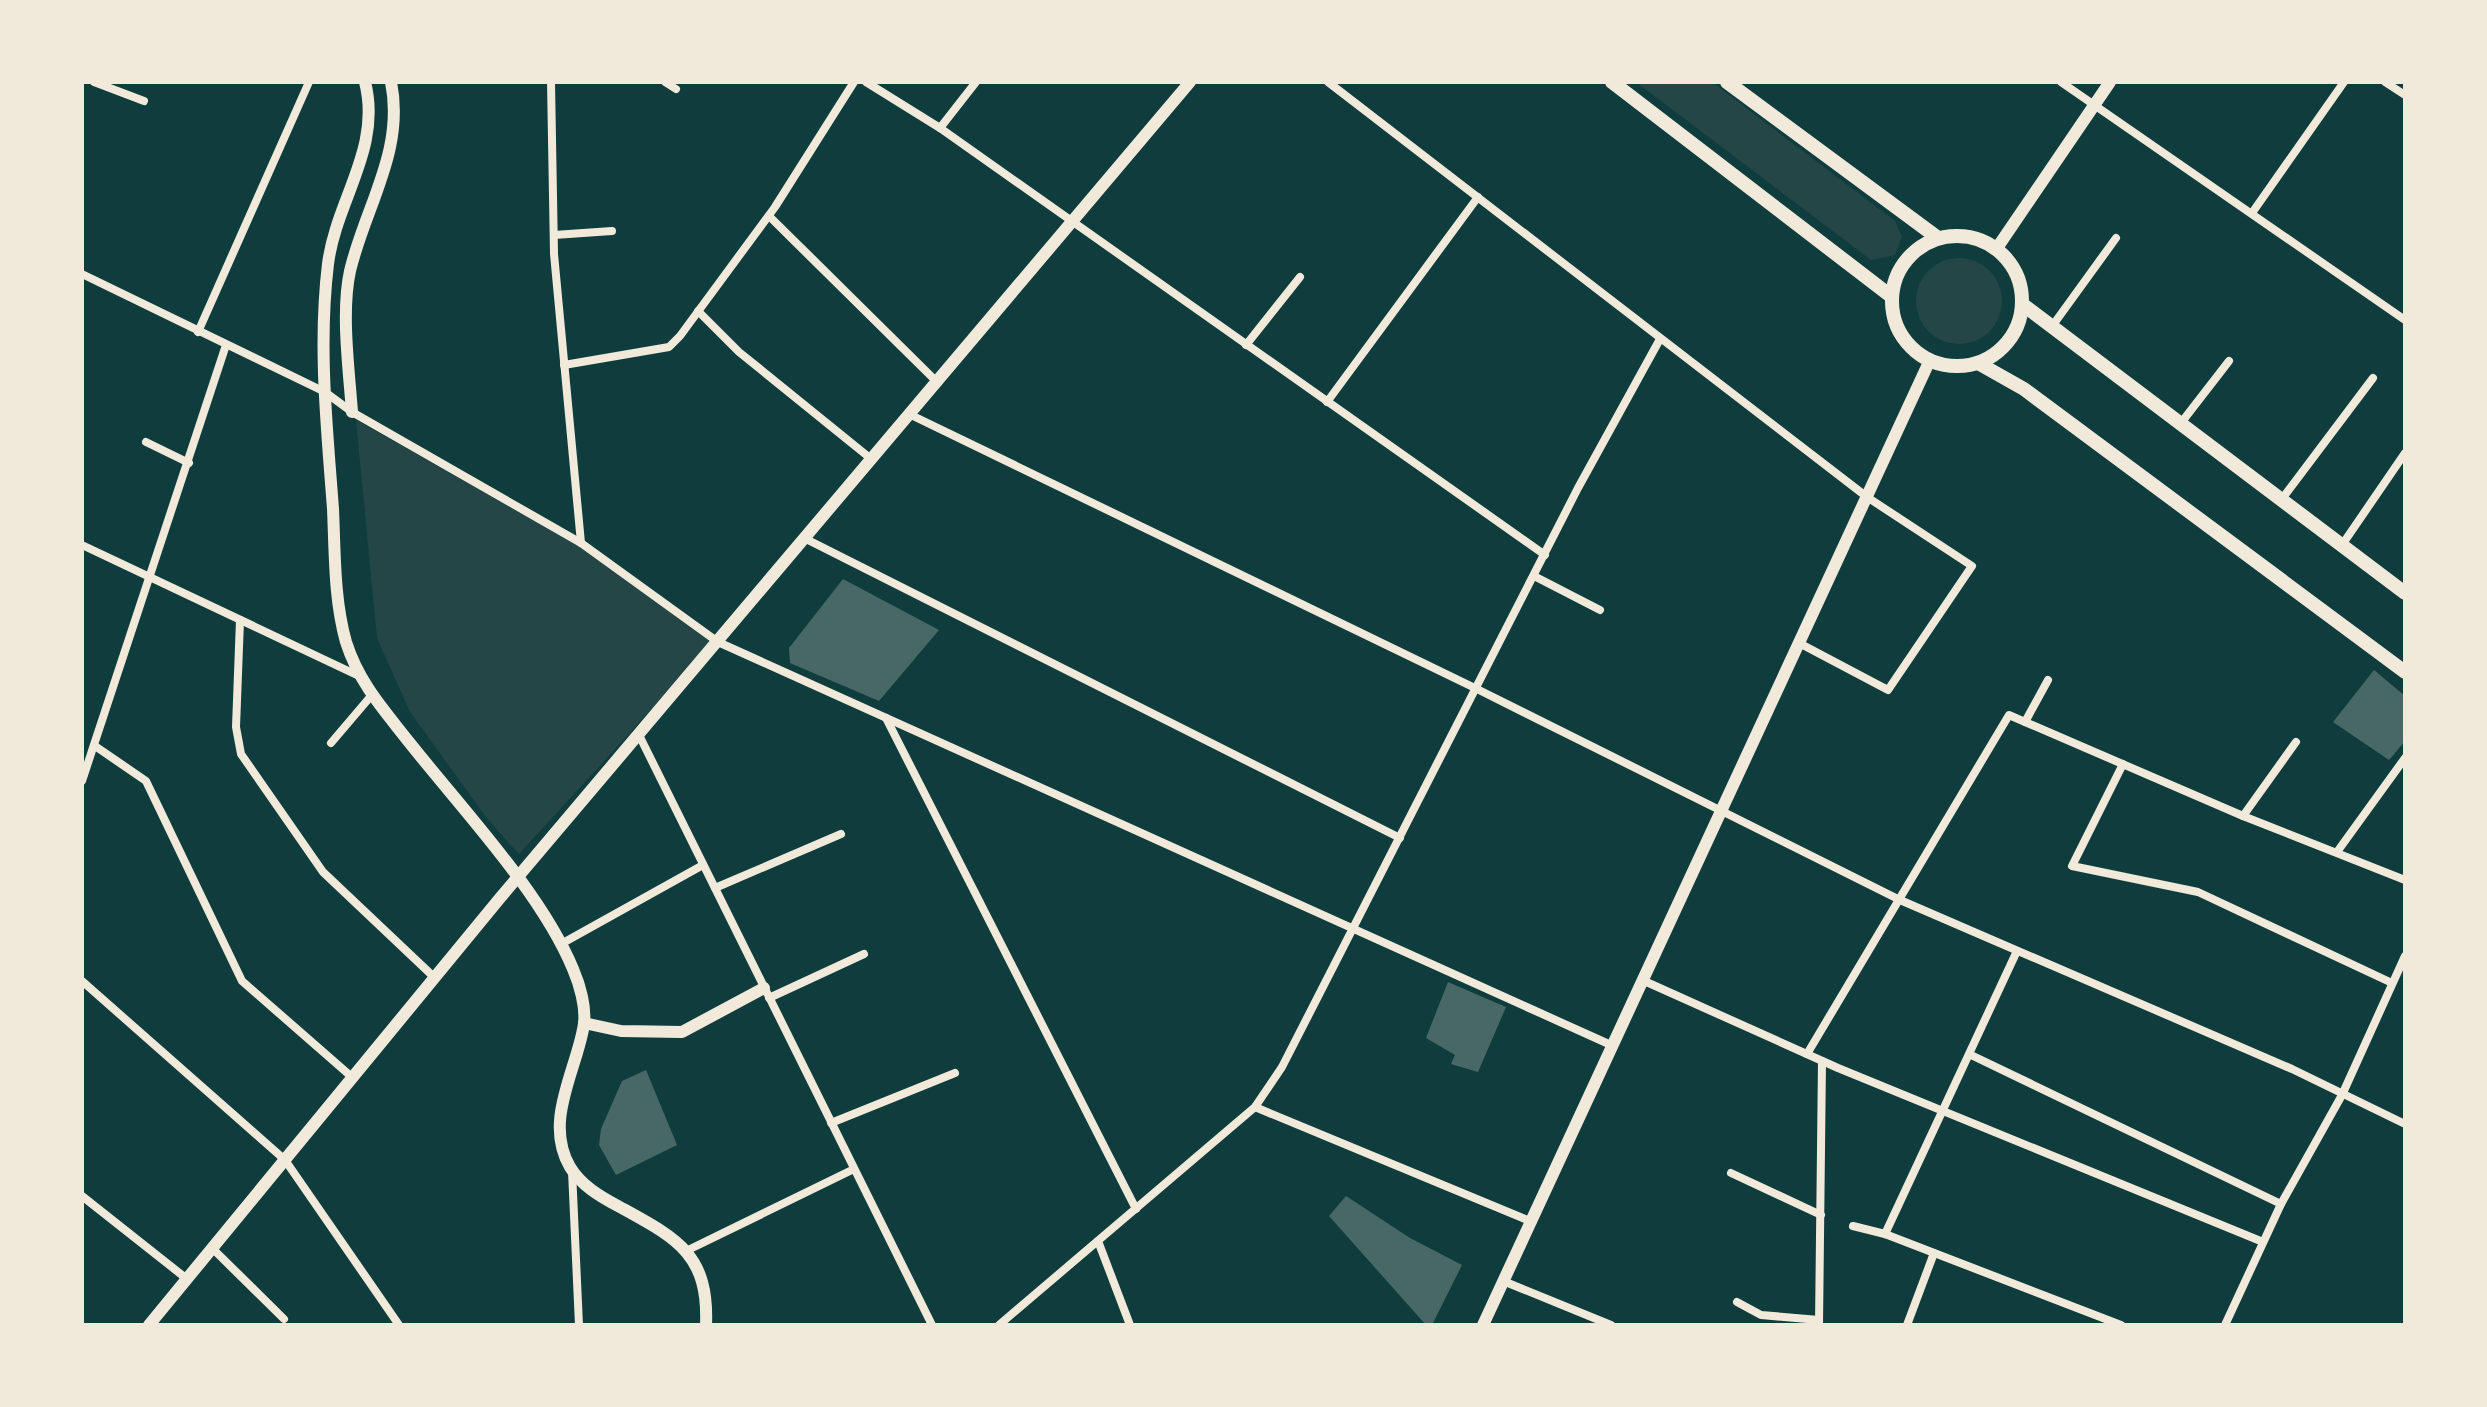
<svg xmlns="http://www.w3.org/2000/svg" width="2487" height="1407" viewBox="0 0 2487 1407" font-family="'Titillium Web',sans-serif">
<style>
.green{fill:#244646}
.building{fill:#486865}
.lines{fill:none;stroke-linecap:round;stroke-linejoin:round}
.minor{stroke:#f1e9da;stroke-width:8}
.tertiary{stroke:#f1e9da;stroke-width:12}
.secondary{stroke:#f1e9da;stroke-width:14}
</style>
<rect width="100%" height="100%" fill="#0f3d3e"/>
<g class="green">
<polygon points="1636,82 1712,82 1895,221 1902,237 1895,255 1871,260"/>
<circle cx="1959" cy="301" r="43"/>
<polygon points="356,420 580,547 712,643 519,854 489,821 410,712 377,638"/>
</g>
<g class="building">
<polygon points="843,579 939,630 879,701 790,663 789,648"/>
<polygon points="2374,670 2405,696 2405,741 2389,760 2333,722"/>
<polygon points="1448,982 1506,1007 1478,1072 1451,1064 1455,1055 1426,1038"/>
<polygon points="646,1070 677,1145 616,1175 599,1145 601,1129 622,1081"/>
<polygon points="1346,1196 1410,1238 1462,1265 1432,1325 1426,1325 1329,1216"/>
</g>
<g class="lines">
<g class="minor">
<polyline points="94,82 144,101"/>
<polyline points="551,82 554,254 581,543"/>
<polyline points="665,82 676,89"/>
<polyline points="866,82 940,128 1545,555"/>
<polyline points="1328,82 1867,497 1972,566 1888,690 1799,643"/>
<polyline points="2061,82 2405,320"/>
<polyline points="2385,82 2405,95"/>
<polyline points="940,128 976,82"/>
<polyline points="2252,213 2344,82"/>
<polyline points="769,216 938,383"/>
<polyline points="554,235 612,231"/>
<polyline points="82,274 325,392 352,412 581,543 718,642 1611,1045"/>
<polyline points="698,311 739,352 870,458"/>
<polyline points="2053,325 2116,238"/>
<polyline points="198,332 309,82"/>
<polyline points="1246,345 1300,277"/>
<polyline points="564,365 669,347 680,336 775,207 854,82"/>
<polyline points="1327,402 1478,197"/>
<polyline points="911,415 1477,689 1900,900 2292,1069 2405,1124"/>
<polyline points="2181,423 2229,361"/>
<polyline points="146,442 189,463"/>
<polyline points="2282,499 2373,378"/>
<polyline points="806,539 1400,838"/>
<polyline points="82,545 359,676"/>
<polyline points="2342,545 2405,453"/>
<polyline points="1534,576 1600,610"/>
<polyline points="240,620 236,727 241,754 323,872 435,978"/>
<polyline points="886,718 1136,1209"/>
<polyline points="2025,722 2048,680"/>
<polyline points="639,735 932,1325"/>
<polyline points="331,743 371,696"/>
<polyline points="95,746 146,781 242,981 353,1078"/>
<polyline points="2123,764 2072,866 2198,892 2392,983"/>
<polyline points="82,781 226,345"/>
<polyline points="2243,816 2296,742"/>
<polyline points="2337,852 2405,758"/>
<polyline points="715,888 841,834"/>
<polyline points="561,944 703,865"/>
<polyline points="1642,980 1838,1068 2263,1242"/>
<polyline points="82,981 285,1160 399,1325"/>
<polyline points="769,998 864,954"/>
<polyline points="1807,1054 2009,715 2243,816 2405,880"/>
<polyline points="1971,1055 2281,1204"/>
<polyline points="1255,1107 1530,1221"/>
<polyline points="831,1123 955,1073"/>
<polyline points="572,1171 579,1325"/>
<polyline points="1731,1173 1821,1215"/>
<polyline points="82,1196 187,1279"/>
<polyline points="1853,1226 1885,1234 2121,1325"/>
<polyline points="1885,1234 2017,951"/>
<polyline points="1098,1241 1130,1325"/>
<polyline points="212,1248 284,1319"/>
<polyline points="686,1251 854,1169"/>
<polyline points="1503,1281 1611,1325"/>
<polyline points="1737,1302 1761,1315 1819,1320"/>
<polyline points="999,1325 1255,1107 1282,1067 1578,488 1660,339"/>
<polyline points="1819,1325 1822,1061"/>
<polyline points="1907,1325 1934,1253"/>
<polyline points="2225,1325 2281,1204 2342,1095 2405,956"/>
</g>
<g class="tertiary">
<path d="M365,82C382,149 336,200 328,264C318,346 327,428 333,509C335,553 334,600 346,642C359,683 384,710 409,742C462,809 541,892 573,969C580,985 586,1007 584,1024C577,1070 543,1121 570,1167C581,1185 599,1196 618,1206C676,1238 709,1253 706,1325"/>
<polyline points="1997,248 2110,82"/>
<path d="M352,412C349,370 341,312 350,271C365,207 405,151 391,82"/>
<polyline points="584,1023 621,1031 682,1032 764,988"/>
<polyline points="149,1325 500,898 1190,82"/>
<polyline points="1483,1325 1930,360"/>
</g>
<g class="secondary">
<polyline points="1612,82 1892,297"/>
<polyline points="1727,82 1938,238"/>
<circle cx="1957" cy="301" r="65"/>
<polyline points="2022,304 2405,593"/>
<polyline points="1978,363 2024,389 2405,672"/>
</g>
</g>
<rect width="2487" height="1407" fill="none" stroke="#f1e9da" stroke-width="168"/>
</svg>
